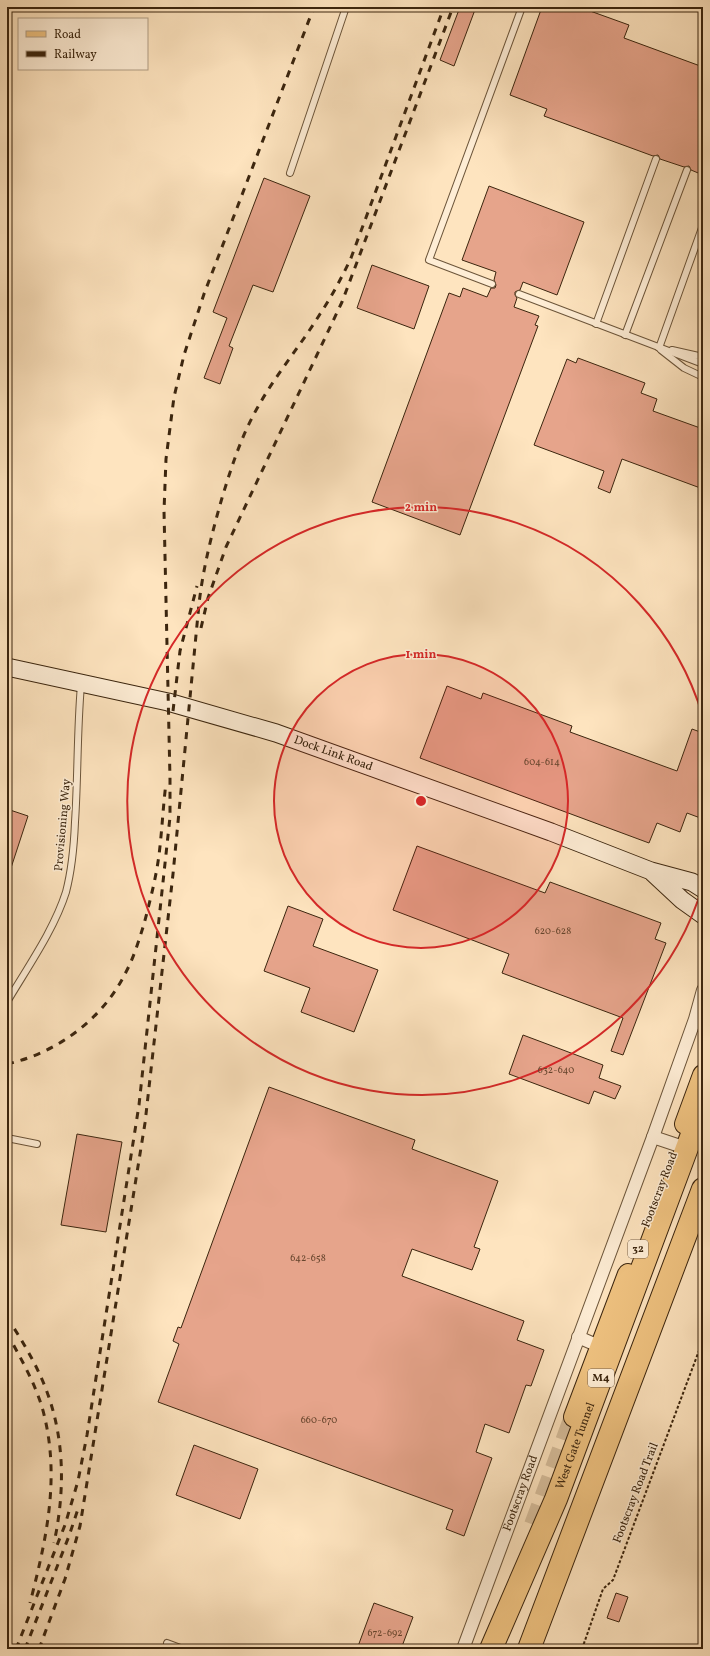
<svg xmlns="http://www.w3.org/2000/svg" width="710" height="1656" viewBox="0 0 710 1656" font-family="Vollkorn,serif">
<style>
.building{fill:#e6a48b;stroke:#3b250e}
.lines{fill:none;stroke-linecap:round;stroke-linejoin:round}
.primary-tunnel{stroke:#d7be9c;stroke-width:20;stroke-dasharray:20 10;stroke-linecap:butt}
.lane-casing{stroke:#6c553a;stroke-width:8}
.street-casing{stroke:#6c553a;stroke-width:14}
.secondary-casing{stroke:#3b250e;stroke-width:19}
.primary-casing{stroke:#3b250e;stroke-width:22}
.highway-casing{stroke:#3b250e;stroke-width:24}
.path{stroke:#3b250e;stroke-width:2;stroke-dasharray:3 2;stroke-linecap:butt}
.lane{stroke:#feedd5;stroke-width:6}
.street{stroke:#feedd5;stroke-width:12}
.secondary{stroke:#feedd5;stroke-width:17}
.primary{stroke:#efc280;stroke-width:20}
.highway{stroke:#efc280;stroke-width:22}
.rail{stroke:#3b250e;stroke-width:3;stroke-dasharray:7 7;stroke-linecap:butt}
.ring{fill:none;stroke:#d62828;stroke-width:2}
.labels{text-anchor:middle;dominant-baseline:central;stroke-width:3;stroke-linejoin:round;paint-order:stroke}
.number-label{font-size:10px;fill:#66452d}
.shield{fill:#feedd5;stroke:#76614a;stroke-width:1}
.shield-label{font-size:11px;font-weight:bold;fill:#3b250e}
.street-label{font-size:12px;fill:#3b250e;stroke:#feedd5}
.centre{fill:#d62828;stroke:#feedd5;stroke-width:2}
.ring-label{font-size:12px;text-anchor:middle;font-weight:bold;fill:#d62828;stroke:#feedd5;stroke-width:3;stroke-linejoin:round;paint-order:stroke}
</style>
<rect width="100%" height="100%" fill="#fee4bf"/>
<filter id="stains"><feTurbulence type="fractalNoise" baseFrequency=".005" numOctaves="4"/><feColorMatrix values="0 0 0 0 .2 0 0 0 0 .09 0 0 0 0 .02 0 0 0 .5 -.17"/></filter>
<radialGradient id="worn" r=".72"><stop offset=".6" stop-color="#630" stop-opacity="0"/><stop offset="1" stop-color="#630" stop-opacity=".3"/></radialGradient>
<g class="building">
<polygon points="460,7 476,7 454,66 440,60"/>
<polygon points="542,7 579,7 629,25 624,38 703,67 703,175 691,170 689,166 684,167 660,159 658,155 653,156 544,116 547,109 510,95"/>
<polygon points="264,178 310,196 273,292 253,285 229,346 233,348 220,384 204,378 227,318 213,312"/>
<polygon points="489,186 584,222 557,295 523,282 520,290 515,292 515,295 517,298 514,307 539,316 535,325 538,326 460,535 372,502 449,293 460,297 463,288 487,297 491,288 495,288 496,285 494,280 496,272 462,260"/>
<polygon points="372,265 429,286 414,329 357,308"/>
<polygon points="578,358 645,383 641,393 657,399 653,411 703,429 703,489 622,459 610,493 598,488 604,471 534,445 567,359 576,363"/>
<polygon points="447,686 481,699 483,693 572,726 570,732 677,771 692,729 703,733 703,819 687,813 680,832 657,823 649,843 420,758"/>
<polygon points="7,809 28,816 9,874 7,874"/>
<polygon points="417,846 545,893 550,882 661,923 655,939 666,943 623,1055 611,1051 623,1018 502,973 509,954 393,910"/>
<polygon points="288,906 323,919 313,946 378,970 354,1032 301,1012 310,988 264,971"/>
<polygon points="523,1035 603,1065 599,1078 621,1086 615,1099 594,1091 589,1104 509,1074"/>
<polygon points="269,1087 415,1140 412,1149 498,1181 474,1247 480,1249 472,1270 412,1249 402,1276 524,1321 517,1340 544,1350 531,1386 526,1385 509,1433 485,1424 476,1452 492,1458 464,1536 446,1529 453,1510 158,1402 179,1344 173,1341 178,1327 181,1328"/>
<polygon points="77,1134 122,1142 106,1232 61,1225"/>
<polygon points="194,1445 258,1469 240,1519 176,1495"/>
<polygon points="616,1593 628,1597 619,1622 607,1618"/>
<polygon points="374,1603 413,1617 401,1649 357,1649"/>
</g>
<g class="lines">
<polyline class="primary-tunnel" points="534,1525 574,1417"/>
<g class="lane-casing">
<g id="lane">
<polyline points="290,173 346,7"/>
<polyline points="492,284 429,260 522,7"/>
<polyline points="519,294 703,364"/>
<polyline points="596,324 656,159"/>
<polyline points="625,335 687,170"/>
<polyline points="659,348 703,225"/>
<polyline points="661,350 684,368 703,377"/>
<polyline points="672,350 703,357"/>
<path d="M7,1002C27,968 54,930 66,892C72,869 74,846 75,822C78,777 77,731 81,685"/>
<polyline points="7,1138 37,1144"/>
<polyline points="167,1643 183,1649"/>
</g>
</g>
<g class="street-casing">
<g id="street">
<polyline points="653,1137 677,1145"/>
<polyline points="578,1337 601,1347"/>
<path id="s1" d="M463,1649L653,1137L695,1019L703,990"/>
</g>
</g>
<g class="secondary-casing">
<g id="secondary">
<path id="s2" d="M7,667L168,702L276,733L551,832L651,871L692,882L703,889"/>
<polyline points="653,873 682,900 703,915"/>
</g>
</g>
<g class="primary-casing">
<g id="primary">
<polyline points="685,1124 703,1075"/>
<polyline points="574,1417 628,1274"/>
</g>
</g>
<g class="highway-casing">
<g id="highway">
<path id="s3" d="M491,1649L556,1499L703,1105"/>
<polyline points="529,1649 703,1189"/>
</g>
</g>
<polyline class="path" points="582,1649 603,1589 613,1580 703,1340"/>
<use href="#lane" class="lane"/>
<use href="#street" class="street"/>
<use href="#secondary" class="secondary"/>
<use href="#primary" class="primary"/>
<use href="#highway" class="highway"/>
<g class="rail">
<polyline points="201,628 208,598 226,547 342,302 453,7"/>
<polyline points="173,711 180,651 197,586"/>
<path d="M7,1064C57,1053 103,1019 126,972C134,957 139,940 144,924C150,901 156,878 159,855C162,831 163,807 166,783"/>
<path d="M7,1317C19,1336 31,1355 40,1375C65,1429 66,1487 54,1543"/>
<path d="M7,1333C20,1357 34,1381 42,1407C61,1474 47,1537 30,1603"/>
<polyline points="16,1649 65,1525 78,1481 87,1435 139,1105 170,817 170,779 164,511 166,459 174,397 184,355 204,294 314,7"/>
<polyline points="25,1649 69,1536 78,1509"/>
<path d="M39,1649L65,1579L80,1526L145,1123L173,874L199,604C203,568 212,533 222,498C232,465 242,434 259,405C277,373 301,345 320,314C332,296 342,277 351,258L444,7"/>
</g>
</g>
<circle cx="421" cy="801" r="147" fill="#d62828" fill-opacity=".12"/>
<g class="ring">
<circle cx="421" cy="801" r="147"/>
<path d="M703 885A294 294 0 1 1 703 717"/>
</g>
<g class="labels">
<g class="number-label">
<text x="542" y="762">604-614</text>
<text x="553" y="931">620-628</text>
<text x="556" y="1070">632-640</text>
<text x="308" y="1258">642-658</text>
<text x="319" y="1420">660-670</text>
<text x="385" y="1633">672-692</text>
</g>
<g class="shield">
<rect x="628" y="1240" width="20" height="18" rx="3"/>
<rect x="588" y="1369" width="26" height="18" rx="3"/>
</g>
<g class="shield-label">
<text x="638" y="1249">32</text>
<text x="601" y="1378">M4</text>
</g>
<g class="street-label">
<text stroke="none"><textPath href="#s2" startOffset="338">Dock Link Road</textPath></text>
<text transform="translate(63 825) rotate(-85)">Provisioning Way</text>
<text transform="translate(660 1190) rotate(-69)">Footscray Road</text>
<text stroke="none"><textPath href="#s3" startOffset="220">West Gate Tunnel</textPath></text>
<text stroke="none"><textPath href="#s1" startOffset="166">Footscray Road</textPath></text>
<text transform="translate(636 1493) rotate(-69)">Footscray Road Trail</text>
</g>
</g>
<circle cx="421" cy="801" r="6" class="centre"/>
<g class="ring-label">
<text x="421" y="511">2 min</text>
<text x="421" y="658">1 min</text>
</g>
<rect width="710" height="1656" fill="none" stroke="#fee4bf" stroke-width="24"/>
<rect x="8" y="8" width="694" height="1640" fill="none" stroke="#3b250e" stroke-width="2"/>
<rect x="12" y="12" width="686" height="1632" fill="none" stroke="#3b250e"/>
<rect x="18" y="18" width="130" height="52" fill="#feedd5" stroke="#b09d85"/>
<rect x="26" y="31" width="20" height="6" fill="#efc280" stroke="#b09d85"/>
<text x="54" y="38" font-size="12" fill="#3b250e">Road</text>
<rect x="26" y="51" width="20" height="6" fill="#3b250e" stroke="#b09d85"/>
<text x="54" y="58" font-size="12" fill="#3b250e">Railway</text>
<rect width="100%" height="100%" filter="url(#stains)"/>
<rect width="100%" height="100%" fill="url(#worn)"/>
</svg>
